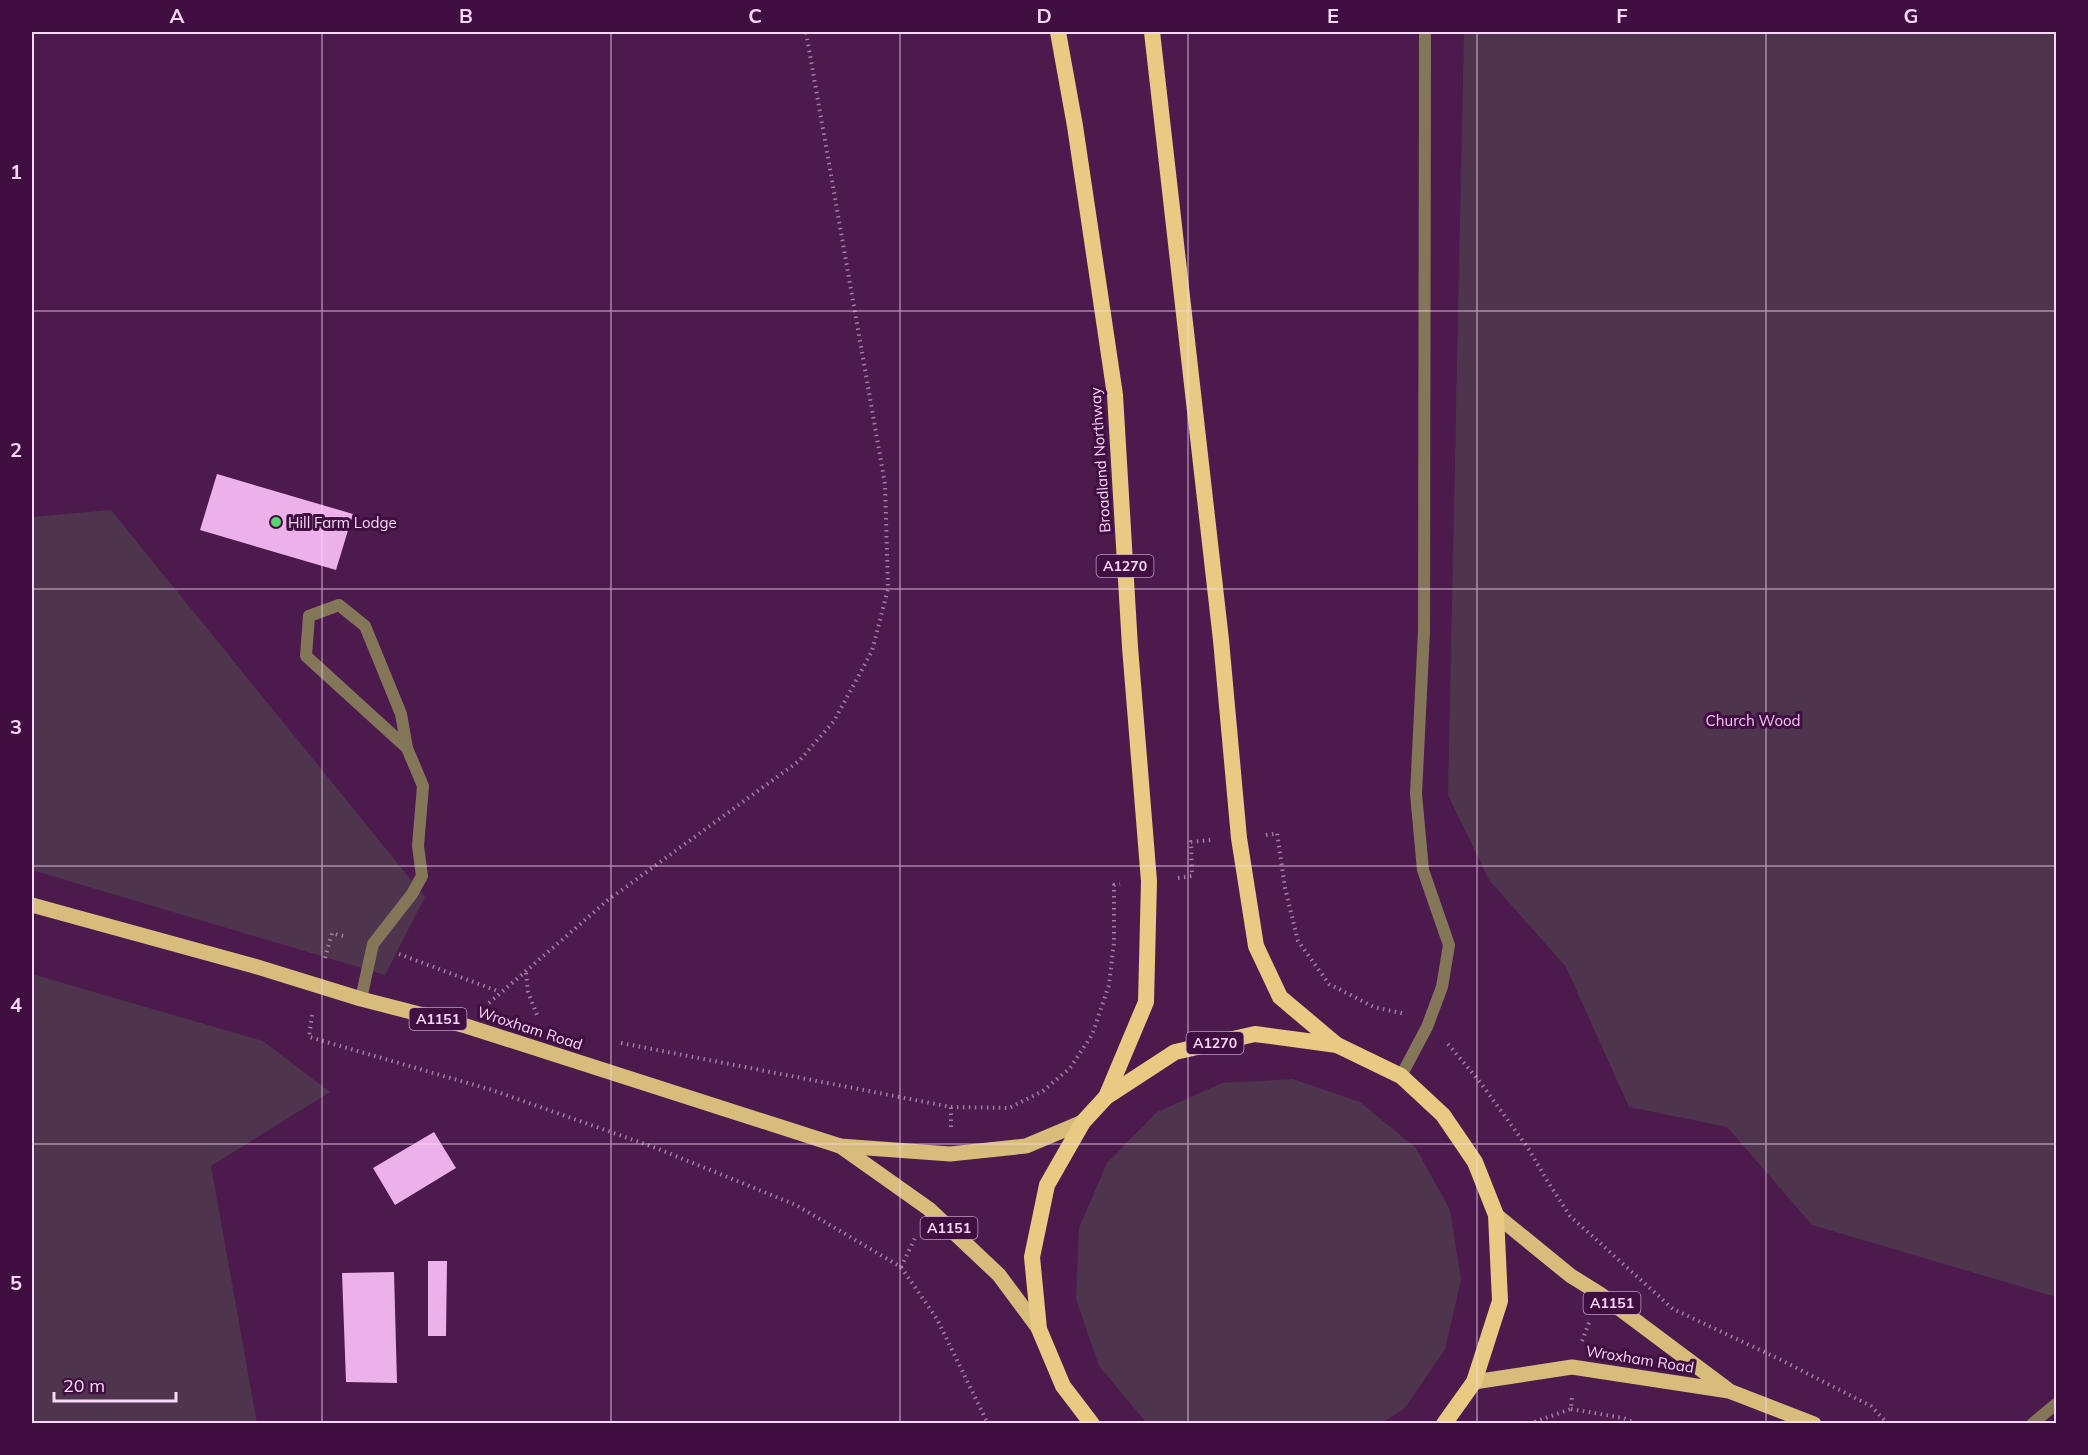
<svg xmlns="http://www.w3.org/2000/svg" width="2088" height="1455" viewBox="0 0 2088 1455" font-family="Mulish,sans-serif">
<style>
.green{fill:#4f344e}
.building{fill:#ecb0ea}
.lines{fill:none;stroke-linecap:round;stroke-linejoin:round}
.path{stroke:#a47ca3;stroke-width:4;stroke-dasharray:1.5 4.5;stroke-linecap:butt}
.service{stroke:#847759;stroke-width:12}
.minor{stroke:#847759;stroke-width:12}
.primary{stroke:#d7bc7c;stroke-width:15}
.trunk{stroke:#e8ca82;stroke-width:16}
.grid{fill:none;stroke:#f7d8f6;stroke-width:1.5;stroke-opacity:0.55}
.poi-dot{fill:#57d570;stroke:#410e41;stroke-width:2}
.labels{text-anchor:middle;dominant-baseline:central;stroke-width:6;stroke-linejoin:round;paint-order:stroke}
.shield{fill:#410e41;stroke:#c09bc0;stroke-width:1.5}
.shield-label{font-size:14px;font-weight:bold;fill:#f7d8f6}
.street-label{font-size:15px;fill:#f7d8f6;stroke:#410e41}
.poi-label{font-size:15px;fill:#f7d8f6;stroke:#410e41;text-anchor:start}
.park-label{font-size:15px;fill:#f9c3f6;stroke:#410e41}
.neatline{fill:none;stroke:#f7d8f6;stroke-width:2}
.grid-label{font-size:20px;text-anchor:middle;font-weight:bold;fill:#f7d8f6}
</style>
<rect width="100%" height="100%" fill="#4c1a4c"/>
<g class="green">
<polygon points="1464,32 2056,32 2056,1297 1812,1225 1727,1127 1629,1107 1566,967 1489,880 1448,795"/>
<polygon points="111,510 425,897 385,975 32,870 32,517"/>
<polygon points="32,974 263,1041 330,1092 211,1166 257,1423 32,1423"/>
<polygon points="1293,1079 1360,1102 1416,1148 1450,1210 1461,1280 1445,1349 1405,1408 1382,1423 1150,1423 1145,1421 1099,1366 1076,1299 1079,1228 1107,1163 1157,1112 1222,1083"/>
</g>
<g class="building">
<polygon points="217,474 353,514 336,570 200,530"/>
<polygon points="434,1132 456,1168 395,1205 373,1168"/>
<polygon points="428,1261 447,1261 446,1336 428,1336"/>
<polygon points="394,1272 397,1383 346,1382 342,1273"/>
</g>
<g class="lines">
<g class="path">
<polyline points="1266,835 1277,833 1285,888 1298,941 1329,984 1374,1007 1405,1014"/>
<polyline points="1178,878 1192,876 1191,842 1211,840"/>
<polyline points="399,954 500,992"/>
<polyline points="325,958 332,933 346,937"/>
<polyline points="526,973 528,992 537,1015 540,1017"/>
<polyline points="489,1003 608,900 799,761 834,721 872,651 888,589 885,484 806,32"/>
<polyline points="312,1015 309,1037 492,1090 656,1148 796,1205 901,1267 937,1319 988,1424"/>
<polyline points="621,1043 951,1107 1009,1108 1043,1091 1070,1068 1092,1035 1109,985 1114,942 1114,885 1120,884"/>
<polyline points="1448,1044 1480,1082 1528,1148 1548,1182 1570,1216 1673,1309 1779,1359 1871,1406 1888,1424"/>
<polyline points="951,1127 951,1107"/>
<polyline points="901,1267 916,1236"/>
<polyline points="1582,1341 1590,1320"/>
<polyline points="1571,1409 1623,1418 1639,1424"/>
<polyline points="1529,1424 1571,1409 1572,1395"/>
</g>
<g class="service">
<polyline points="361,999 373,944 412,894 422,876 418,846 423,786 407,748 401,714 365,626 339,605 309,616 306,656 407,748"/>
<polyline points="1401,1076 1427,1027 1442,987 1449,945 1423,870 1416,794 1424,631 1425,32"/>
</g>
<polyline class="minor" points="2032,1424 2056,1404"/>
<g class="primary">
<polyline points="32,905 254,966 361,999 466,1026 840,1146 950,1154 1026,1146 1083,1122"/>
<polyline points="840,1146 929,1209 999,1275 1039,1329"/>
<polyline points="1496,1215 1571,1276 1600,1294 1727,1389"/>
<polyline points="1474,1382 1572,1367 1729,1391 1814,1424"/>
</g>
<g class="trunk">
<polyline points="1058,32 1075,126 1115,395 1130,647 1149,881 1146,1002 1106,1097"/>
<polyline points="1152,32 1221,640 1239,838 1256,946 1280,997 1337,1045"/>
<polyline points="1092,1424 1063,1386 1039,1329 1032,1257 1047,1185 1083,1122 1106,1097 1175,1052 1255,1034 1337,1045 1401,1076 1443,1115 1475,1162 1496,1215 1500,1301 1474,1382 1444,1424"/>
</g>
</g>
<path class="grid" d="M322,32V1424M611,32V1424M900,32V1424M1188,32V1424M1477,32V1424M1766,32V1424M32,311H2056M32,589H2056M32,866H2056M32,1144H2056"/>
<circle class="poi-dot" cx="276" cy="522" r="6"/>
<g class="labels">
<g class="shield">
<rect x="1096.5" y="555" width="57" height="22" rx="4.5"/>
<rect x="409.5" y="1008" width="57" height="22" rx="4.5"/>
<rect x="1186.5" y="1032" width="57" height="22" rx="4.5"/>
<rect x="920.5" y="1217" width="57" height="22" rx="4.5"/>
<rect x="1583.5" y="1292" width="57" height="22" rx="4.5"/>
</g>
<g class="shield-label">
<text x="1125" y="566">A1270</text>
<text x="438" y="1019">A1151</text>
<text x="1215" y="1043">A1270</text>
<text x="949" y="1228">A1151</text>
<text x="1612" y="1303">A1151</text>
</g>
<g class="street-label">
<text transform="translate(1100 460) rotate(-94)">Broadland Northway</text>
<text transform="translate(530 1028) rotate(18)">Wroxham Road</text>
<text transform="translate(1640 1359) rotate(9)">Wroxham Road</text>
</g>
<g class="poi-label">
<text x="288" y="522">Hill Farm Lodge</text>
</g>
<g class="park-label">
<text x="1753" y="720">Church Wood</text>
</g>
</g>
<rect width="2088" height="1455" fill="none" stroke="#410e41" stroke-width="66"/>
<path d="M54 1392v9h122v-9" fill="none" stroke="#f7d8f6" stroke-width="3"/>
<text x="63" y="1392" font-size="18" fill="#f7d8f6" stroke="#410e41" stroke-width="4.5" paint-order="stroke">20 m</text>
<rect x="33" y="33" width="2022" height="1389" class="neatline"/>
<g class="grid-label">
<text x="177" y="23">A</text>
<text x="466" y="23">B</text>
<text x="755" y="23">C</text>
<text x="1044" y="23">D</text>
<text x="1333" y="23">E</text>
<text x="1622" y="23">F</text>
<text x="1911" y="23">G</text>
<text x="16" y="179">1</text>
<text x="16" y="457">2</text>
<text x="16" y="734">3</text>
<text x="16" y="1012">4</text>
<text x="16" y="1290">5</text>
</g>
</svg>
